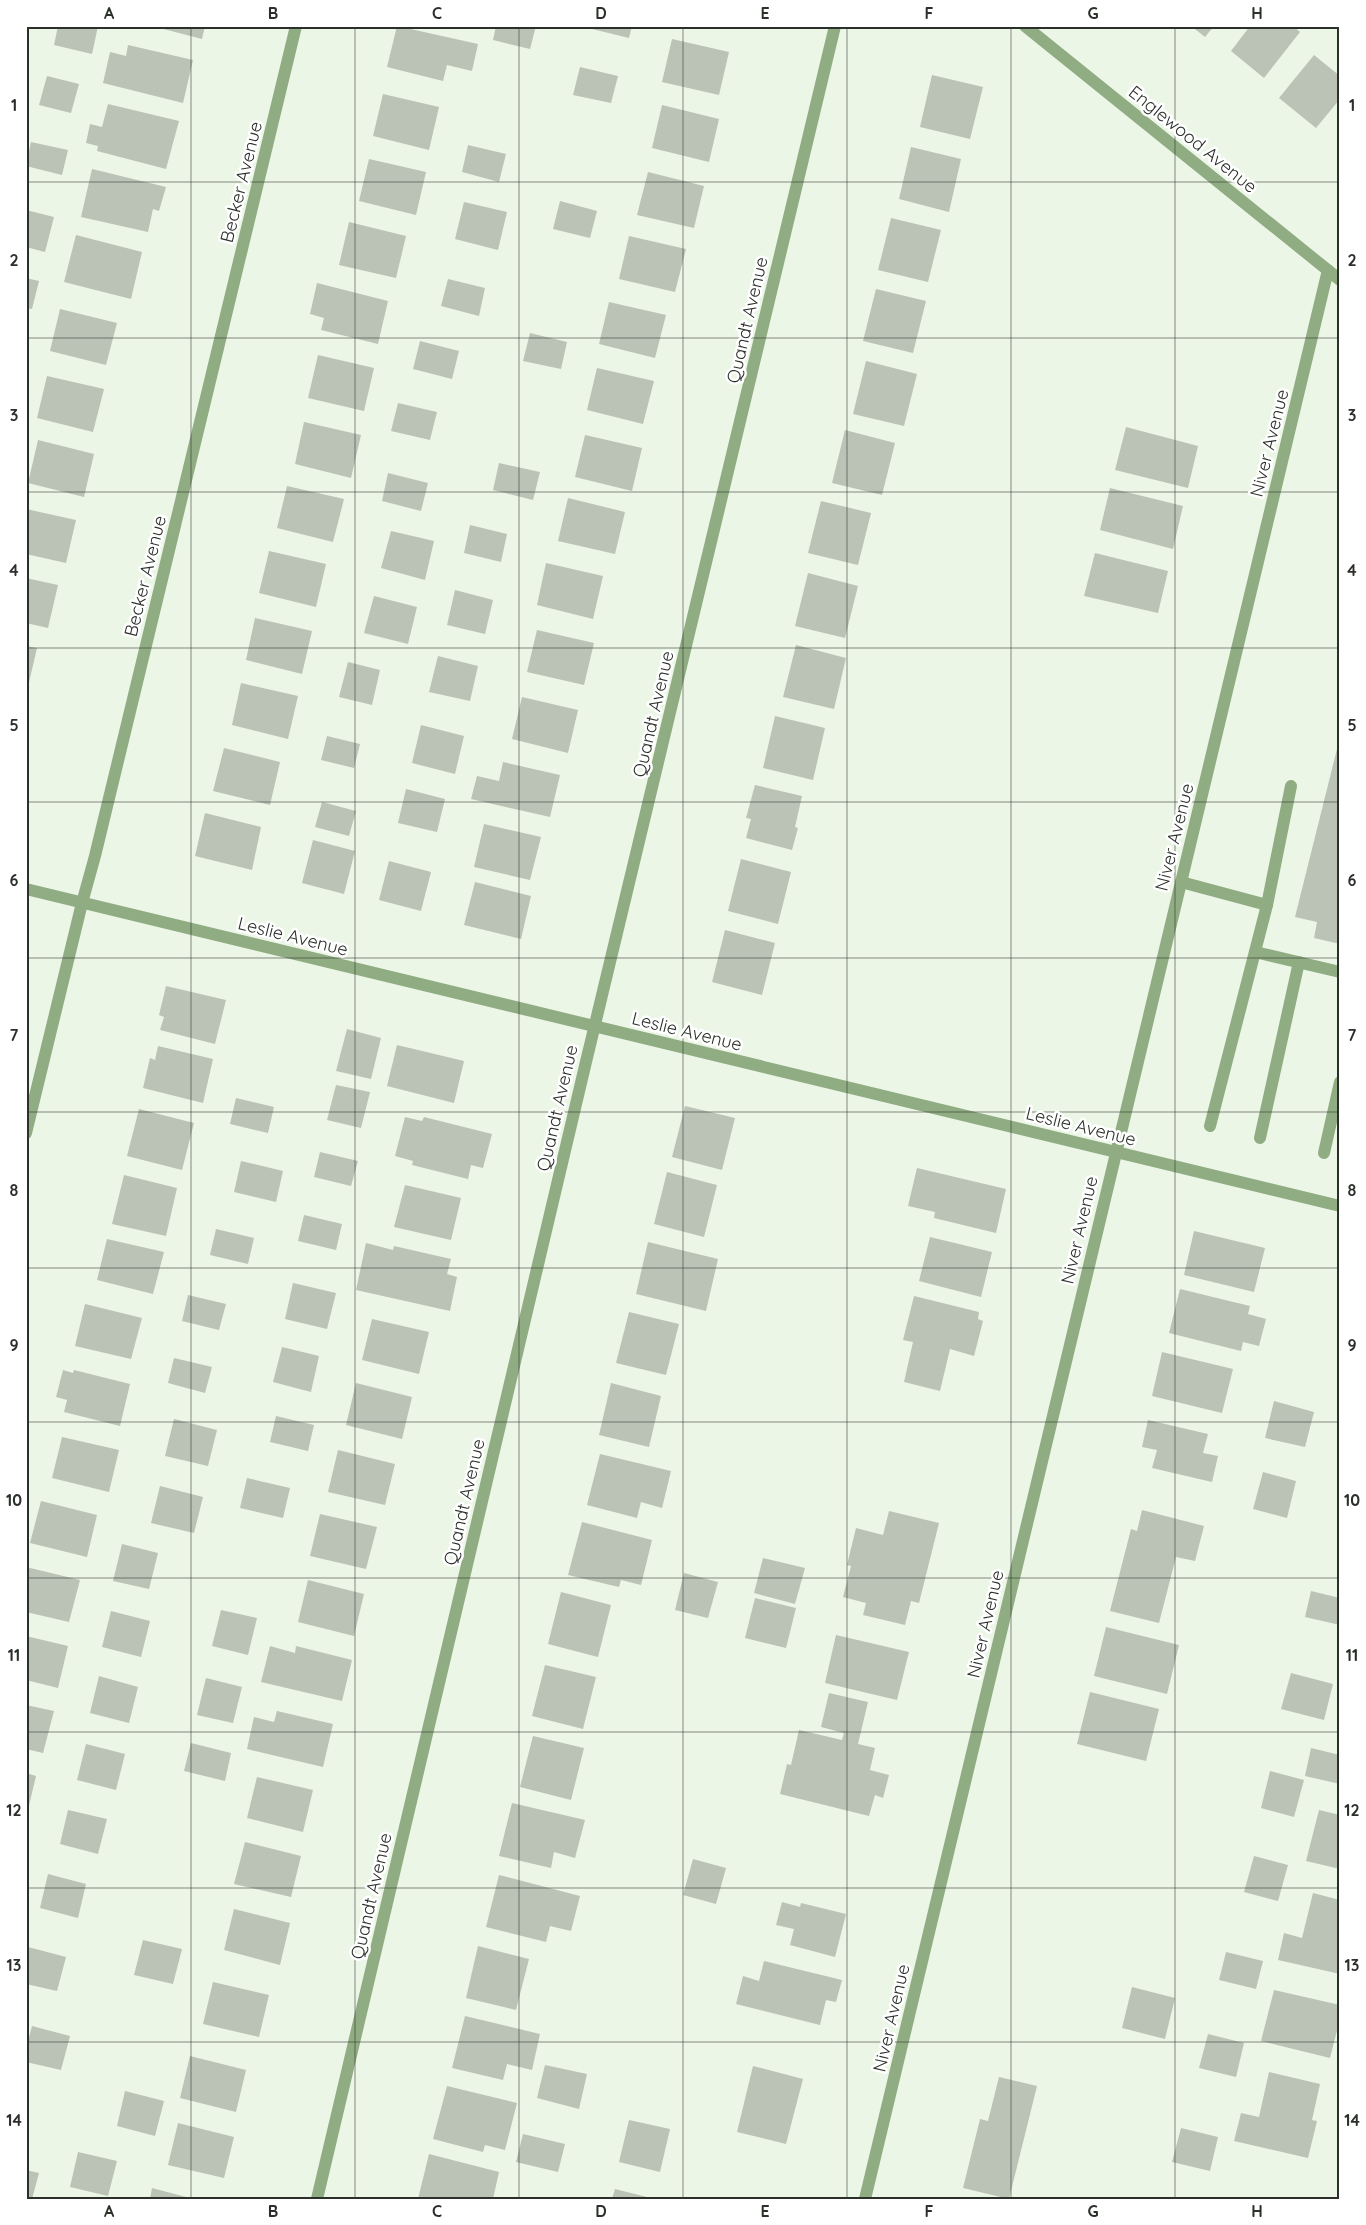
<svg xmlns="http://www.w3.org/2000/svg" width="1366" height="2225" viewBox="0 0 1366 2225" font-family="Quicksand,sans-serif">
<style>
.building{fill:#bac3b5}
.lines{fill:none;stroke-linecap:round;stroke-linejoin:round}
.service{stroke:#90ac82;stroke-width:12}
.minor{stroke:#90ac82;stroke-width:12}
.grid{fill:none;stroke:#2c302b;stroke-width:1;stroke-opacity:0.55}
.labels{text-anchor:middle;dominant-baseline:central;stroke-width:5;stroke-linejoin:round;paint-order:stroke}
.street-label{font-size:18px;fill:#2c302b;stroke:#fff}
.neatline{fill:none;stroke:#2c302b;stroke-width:2}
.grid-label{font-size:16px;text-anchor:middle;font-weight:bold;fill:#2c302b}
</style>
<rect width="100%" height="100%" fill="#ecf6e7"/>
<g class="building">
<polygon points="58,26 98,26 92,54 54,45"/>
<polygon points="152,26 205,26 202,39"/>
<polygon points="397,26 478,44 472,71 447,65 443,81 387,67"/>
<polygon points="496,26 536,26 530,49 493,40"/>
<polygon points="592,26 632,26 629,38 592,29"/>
<polygon points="1191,26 1214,26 1205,37"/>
<polygon points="1250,26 1293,26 1300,32 1264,78 1231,51"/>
<polygon points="672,39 729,52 719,95 662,82"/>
<polygon points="128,45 193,60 183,103 103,83 110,52 126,56"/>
<polygon points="1314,55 1340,76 1340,99 1316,128 1279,98"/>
<polygon points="580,67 618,76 611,103 573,95"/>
<polygon points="932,75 983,87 970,139 920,127"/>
<polygon points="47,76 79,84 71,113 39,105"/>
<polygon points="383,94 439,107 429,150 373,136"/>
<polygon points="108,104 179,121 166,169 97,151 98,146 86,143 90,124 102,127"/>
<polygon points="662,105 719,119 709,162 652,148"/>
<polygon points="31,142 68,150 62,175 26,166"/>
<polygon points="468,145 506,154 499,182 462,172"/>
<polygon points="911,147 961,159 949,212 899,199"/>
<polygon points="369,159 426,172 416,215 359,201"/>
<polygon points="92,169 166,187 159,211 153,209 148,232 81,217"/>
<polygon points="648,172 704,186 694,228 637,215"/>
<polygon points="560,201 597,211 590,238 553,229"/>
<polygon points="464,202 507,212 498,250 455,239"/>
<polygon points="26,210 54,217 45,252 26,247"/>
<polygon points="891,218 941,230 928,282 878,270"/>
<polygon points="349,222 406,236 396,278 339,265"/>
<polygon points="76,235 142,252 131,299 64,282"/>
<polygon points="629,236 686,249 675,292 619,279"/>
<polygon points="26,278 39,281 32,309 26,308"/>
<polygon points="448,279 485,288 479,316 441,306"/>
<polygon points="317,283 388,301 378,344 321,330 324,318 310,314"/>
<polygon points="876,289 926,301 913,353 863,341"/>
<polygon points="609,302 666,315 655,358 599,344"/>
<polygon points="60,309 117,323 106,365 50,351"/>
<polygon points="530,333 567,342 561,369 523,361"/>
<polygon points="420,341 459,351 452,379 413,369"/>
<polygon points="318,355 374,368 364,411 308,398"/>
<polygon points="866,361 917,374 904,426 853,414"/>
<polygon points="597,368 654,381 643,424 587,410"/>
<polygon points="47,376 104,389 93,432 37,418"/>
<polygon points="398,403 437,412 430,440 391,431"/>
<polygon points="304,422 361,435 351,478 295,464"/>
<polygon points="1126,427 1198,446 1188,488 1115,470"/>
<polygon points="845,430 895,443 882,495 832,483"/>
<polygon points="585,435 642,448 632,491 575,477"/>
<polygon points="38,440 94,454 84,497 28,483"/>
<polygon points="499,463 540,472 533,500 493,490"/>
<polygon points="388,473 428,483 421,511 382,501"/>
<polygon points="287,486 344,499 333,542 277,528"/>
<polygon points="1110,488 1183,506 1173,549 1100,530"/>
<polygon points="568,498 625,512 615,554 558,541"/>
<polygon points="821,501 871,513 858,565 808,553"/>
<polygon points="26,509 76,520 66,563 26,554"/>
<polygon points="470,525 507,534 501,562 464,553"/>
<polygon points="391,531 434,541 425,580 381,568"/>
<polygon points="269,551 326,564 316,607 259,593"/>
<polygon points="1095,553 1168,571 1158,613 1084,596"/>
<polygon points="546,563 603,576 593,619 537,605"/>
<polygon points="808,573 858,586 845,638 795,626"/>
<polygon points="26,578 58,585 48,628 26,623"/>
<polygon points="455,590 493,600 485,634 447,625"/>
<polygon points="374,596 417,607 408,644 364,633"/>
<polygon points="255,618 312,631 302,674 246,660"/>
<polygon points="537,630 594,643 584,685 527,672"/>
<polygon points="796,645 846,658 834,709 783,697"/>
<polygon points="26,646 37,648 27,691 26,691"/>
<polygon points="438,656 478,666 470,701 429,692"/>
<polygon points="348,662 380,670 372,705 339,697"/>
<polygon points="241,683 298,696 288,739 232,725"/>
<polygon points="522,697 578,710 568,753 512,739"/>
<polygon points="775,716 825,728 813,780 763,768"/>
<polygon points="421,725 464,736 455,774 412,763"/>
<polygon points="327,736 360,744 354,768 321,760"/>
<polygon points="1340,737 1340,944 1314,938 1317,922 1295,917"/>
<polygon points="224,748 280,762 270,805 213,791"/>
<polygon points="503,762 560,775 550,817 471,799 477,776 499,781"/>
<polygon points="755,785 802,796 795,827 798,828 792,850 746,838 751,819 746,818"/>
<polygon points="406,789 445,799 437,832 398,823"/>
<polygon points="322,802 356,811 349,836 315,827"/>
<polygon points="205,813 261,827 252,870 195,856"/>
<polygon points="484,824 541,837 530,880 474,867"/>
<polygon points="313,840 355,851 344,894 302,883"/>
<polygon points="741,859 791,872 778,924 728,911"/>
<polygon points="389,861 431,872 421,911 379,900"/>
<polygon points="475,882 531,896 521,939 464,925"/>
<polygon points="725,930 775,943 762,995 712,982"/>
<polygon points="166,986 226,1000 215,1044 160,1030 164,1017 159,1015"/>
<polygon points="347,1029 381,1038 371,1079 336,1071"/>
<polygon points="397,1045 464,1061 454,1103 387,1086"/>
<polygon points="158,1046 213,1059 203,1103 143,1088 150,1058 155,1060"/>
<polygon points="336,1085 370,1092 361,1128 327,1120"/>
<polygon points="236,1098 274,1107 268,1133 230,1124"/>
<polygon points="685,1106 735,1118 722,1170 672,1157"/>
<polygon points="139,1109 194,1123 182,1170 127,1156"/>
<polygon points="405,1117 422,1121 424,1117 492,1134 483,1168 471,1165 468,1179 412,1165 413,1161 395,1156"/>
<polygon points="320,1152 358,1161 351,1186 314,1177"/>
<polygon points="241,1161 283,1171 276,1202 234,1192"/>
<polygon points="917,1168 1006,1189 996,1233 934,1218 935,1212 908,1206"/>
<polygon points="667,1172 717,1185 704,1237 654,1224"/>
<polygon points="124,1175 177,1188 166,1236 112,1224"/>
<polygon points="405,1185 461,1198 451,1240 394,1227"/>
<polygon points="304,1215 342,1224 336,1250 298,1241"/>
<polygon points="216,1229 254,1238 248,1264 210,1255"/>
<polygon points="1194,1231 1265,1248 1254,1292 1184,1275"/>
<polygon points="930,1237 992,1252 981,1297 919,1281"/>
<polygon points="107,1239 164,1252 153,1294 97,1280"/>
<polygon points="648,1242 718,1259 706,1311 636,1294"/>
<polygon points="366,1243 393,1250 394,1246 451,1259 447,1274 457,1277 450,1311 356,1290"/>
<polygon points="293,1283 336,1293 327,1329 285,1319"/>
<polygon points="1180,1289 1250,1306 1248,1314 1266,1319 1259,1346 1243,1342 1241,1351 1169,1333"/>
<polygon points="188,1295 226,1304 219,1330 182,1321"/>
<polygon points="914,1296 979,1312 978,1319 983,1321 974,1356 950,1349 940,1391 904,1382 913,1342 903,1340"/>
<polygon points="85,1304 142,1318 131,1359 75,1346"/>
<polygon points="629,1312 679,1324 666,1375 616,1363"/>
<polygon points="372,1319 429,1332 419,1374 362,1360"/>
<polygon points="282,1347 319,1356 311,1392 273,1382"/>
<polygon points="1162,1352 1233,1369 1222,1413 1152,1396"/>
<polygon points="174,1358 212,1367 205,1393 168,1383"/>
<polygon points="63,1370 73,1373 74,1370 130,1384 120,1426 64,1412 67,1400 56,1397"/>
<polygon points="356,1383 412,1397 402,1439 346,1425"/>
<polygon points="611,1383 661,1396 649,1447 599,1435"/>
<polygon points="1274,1401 1314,1412 1305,1447 1265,1438"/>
<polygon points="276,1416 314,1425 308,1451 270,1442"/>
<polygon points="174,1419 217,1430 208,1466 165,1456"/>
<polygon points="1148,1420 1208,1434 1203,1453 1218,1456 1212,1482 1152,1468 1157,1450 1142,1447"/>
<polygon points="62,1437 119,1450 109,1492 52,1478"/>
<polygon points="338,1450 395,1464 385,1505 328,1492"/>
<polygon points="600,1454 671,1471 662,1508 641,1502 637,1518 587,1505"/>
<polygon points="1263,1472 1296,1481 1287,1518 1253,1509"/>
<polygon points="247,1478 290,1488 283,1518 240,1508"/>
<polygon points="160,1486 203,1497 194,1533 151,1523"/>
<polygon points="41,1501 97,1515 87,1557 30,1543"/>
<polygon points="1142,1510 1204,1526 1195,1561 1176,1557 1159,1623 1110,1611 1131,1529 1137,1531"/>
<polygon points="889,1511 939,1523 919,1603 911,1601 905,1625 863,1615 866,1603 843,1597 851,1566 847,1565 856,1528 883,1535"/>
<polygon points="320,1514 377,1527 366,1569 310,1556"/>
<polygon points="582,1522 652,1540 641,1585 621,1580 619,1587 568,1575"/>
<polygon points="122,1544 158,1553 149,1589 113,1581"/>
<polygon points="763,1558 805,1568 795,1604 754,1593"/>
<polygon points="26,1567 80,1580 69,1622 26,1612"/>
<polygon points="684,1573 718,1582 708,1618 675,1610"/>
<polygon points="308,1580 364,1594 354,1636 298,1622"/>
<polygon points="1311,1591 1340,1598 1340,1625 1305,1617"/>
<polygon points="561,1592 611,1605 598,1657 548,1644"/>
<polygon points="755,1598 796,1608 786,1648 745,1638"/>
<polygon points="221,1610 257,1618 248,1655 212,1646"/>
<polygon points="111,1611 150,1621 141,1657 102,1647"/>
<polygon points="1106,1627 1179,1645 1167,1694 1094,1676"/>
<polygon points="836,1635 909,1652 897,1700 825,1683"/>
<polygon points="26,1636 68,1646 58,1688 26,1680"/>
<polygon points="270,1646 295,1653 296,1646 352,1660 342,1701 261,1682"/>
<polygon points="545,1665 596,1677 583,1729 532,1716"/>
<polygon points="1291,1673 1333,1684 1324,1720 1281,1709"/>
<polygon points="99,1676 138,1687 129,1723 90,1713"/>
<polygon points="206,1678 242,1687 233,1723 197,1715"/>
<polygon points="1090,1692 1159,1709 1146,1761 1077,1744"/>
<polygon points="829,1693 868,1702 858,1744 875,1748 870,1770 889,1775 883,1798 875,1795 869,1816 780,1794 787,1764 791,1765 799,1730 842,1740 844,1733 821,1727"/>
<polygon points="26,1705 54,1711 43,1753 26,1749"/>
<polygon points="277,1711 333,1724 323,1767 247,1749 254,1717 274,1722"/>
<polygon points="533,1736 584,1748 571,1800 520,1787"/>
<polygon points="191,1743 231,1753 225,1781 184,1771"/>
<polygon points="86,1744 125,1754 116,1790 77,1780"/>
<polygon points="1311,1748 1340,1755 1340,1784 1305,1776"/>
<polygon points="1270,1771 1304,1780 1294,1817 1261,1808"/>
<polygon points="26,1773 36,1776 27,1814 26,1814"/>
<polygon points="257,1777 313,1790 303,1832 247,1818"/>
<polygon points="512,1803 585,1820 575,1858 554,1852 551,1868 499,1856"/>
<polygon points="68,1810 107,1819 98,1854 60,1844"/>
<polygon points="1319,1810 1340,1815 1340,1869 1306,1861"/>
<polygon points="245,1842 301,1856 291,1897 234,1884"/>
<polygon points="1254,1856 1288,1865 1278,1901 1244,1892"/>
<polygon points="693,1859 726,1868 716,1904 683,1895"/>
<polygon points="48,1874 86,1884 78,1918 40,1908"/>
<polygon points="499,1875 580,1896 571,1931 550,1926 546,1942 486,1927"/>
<polygon points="1313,1893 1340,1900 1340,1974 1278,1960 1284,1933 1302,1938"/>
<polygon points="782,1902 800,1907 801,1903 846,1914 835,1957 790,1945 794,1929 776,1925"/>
<polygon points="234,1909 290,1923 280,1965 224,1950"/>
<polygon points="143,1940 182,1949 173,1984 134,1975"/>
<polygon points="478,1946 529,1959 516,2010 466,1998"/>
<polygon points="28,1947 66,1957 57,1991 26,1984"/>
<polygon points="1226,1952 1263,1961 1256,1989 1219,1980"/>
<polygon points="764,1961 842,1980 836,2002 826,2000 820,2025 736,2004 743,1976 759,1981"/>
<polygon points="213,1982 269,1995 259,2037 203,2024"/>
<polygon points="1132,1987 1175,1998 1165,2039 1122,2028"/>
<polygon points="1274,1990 1340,2005 1340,2019 1330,2058 1261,2041"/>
<polygon points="465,2016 540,2034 532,2070 507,2064 503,2080 452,2068"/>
<polygon points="32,2026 70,2036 61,2070 26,2062 26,2049"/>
<polygon points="1208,2034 1244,2043 1236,2077 1199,2068"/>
<polygon points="190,2056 246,2070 236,2112 180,2098"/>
<polygon points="545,2065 587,2074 579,2109 537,2098"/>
<polygon points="753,2066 803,2079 786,2144 737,2132"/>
<polygon points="1269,2072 1320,2084 1312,2120 1317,2121 1308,2158 1234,2141 1241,2113 1259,2117"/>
<polygon points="999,2077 1037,2086 1009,2199 963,2188 980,2119 988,2121"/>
<polygon points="447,2086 517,2103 505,2150 485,2145 483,2152 433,2139"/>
<polygon points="125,2091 164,2101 155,2136 117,2126"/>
<polygon points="629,2120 670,2129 660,2172 619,2162"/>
<polygon points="178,2123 234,2137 224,2178 168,2165"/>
<polygon points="1181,2128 1218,2137 1210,2171 1172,2162"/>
<polygon points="523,2134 565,2144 558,2172 516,2162"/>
<polygon points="78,2152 117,2161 108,2196 70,2187"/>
<polygon points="429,2154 499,2172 493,2199 418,2199"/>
<polygon points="26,2170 39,2173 32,2199 26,2199"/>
<polygon points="152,2188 190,2198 190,2199 150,2199"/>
<polygon points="615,2189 651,2198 651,2199 612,2199"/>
</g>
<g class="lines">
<g class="service">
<polyline points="1181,882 1267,905"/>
<polyline points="1255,952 1340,972"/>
<polyline points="1210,1126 1267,905 1291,786"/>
<polyline points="1260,1138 1299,962"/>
<polyline points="1324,1153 1340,1082"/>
</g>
<g class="minor">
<polyline points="1025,26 1340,280"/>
<polyline points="26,889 1340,1206"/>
<polyline points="26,1133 82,903 95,856 296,26"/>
<polyline points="317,2199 585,1066 835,26"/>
<polyline points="865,2199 1328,270"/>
</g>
</g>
<path class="grid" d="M191,26V2199M355,26V2199M519,26V2199M683,26V2199M847,26V2199M1011,26V2199M1175,26V2199M26,182H1340M26,338H1340M26,492H1340M26,648H1340M26,802H1340M26,958H1340M26,1112H1340M26,1268H1340M26,1422H1340M26,1578H1340M26,1732H1340M26,1888H1340M26,2042H1340"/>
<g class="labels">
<g class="street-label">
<text transform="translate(1193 139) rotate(39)">Englewood Avenue</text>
<text transform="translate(241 182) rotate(-76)">Becker Avenue</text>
<text transform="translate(747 320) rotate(-77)">Quandt Avenue</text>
<text transform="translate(1269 443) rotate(-76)">Niver Avenue</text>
<text transform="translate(145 576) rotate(-76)">Becker Avenue</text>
<text transform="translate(653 714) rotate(-77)">Quandt Avenue</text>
<text transform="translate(1174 837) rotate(-76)">Niver Avenue</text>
<text transform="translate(293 936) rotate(14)">Leslie Avenue</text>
<text transform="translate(687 1031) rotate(14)">Leslie Avenue</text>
<text transform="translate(557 1108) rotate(-77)">Quandt Avenue</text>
<text transform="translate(1081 1126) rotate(14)">Leslie Avenue</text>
<text transform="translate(1079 1230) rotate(-77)">Niver Avenue</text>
<text transform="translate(464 1502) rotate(-77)">Quandt Avenue</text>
<text transform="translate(985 1624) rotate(-77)">Niver Avenue</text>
<text transform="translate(371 1896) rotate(-77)">Quandt Avenue</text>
<text transform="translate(891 2018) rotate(-77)">Niver Avenue</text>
</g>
</g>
<rect width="1366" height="2225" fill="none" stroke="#ffffff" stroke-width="55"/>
<rect x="28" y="28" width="1310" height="2170" class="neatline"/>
<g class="grid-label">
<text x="109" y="19">A</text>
<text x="273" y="19">B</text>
<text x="437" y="19">C</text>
<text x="601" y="19">D</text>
<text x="765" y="19">E</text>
<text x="929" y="19">F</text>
<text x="1093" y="19">G</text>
<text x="1257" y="19">H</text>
<text x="14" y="111">1</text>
<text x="1352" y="111">1</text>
<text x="14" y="266">2</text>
<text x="1352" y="266">2</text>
<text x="14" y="421">3</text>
<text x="1352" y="421">3</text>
<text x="14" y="576">4</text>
<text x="1352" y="576">4</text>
<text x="14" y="731">5</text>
<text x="1352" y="731">5</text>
<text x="14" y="886">6</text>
<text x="1352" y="886">6</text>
<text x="14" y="1041">7</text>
<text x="1352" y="1041">7</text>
<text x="14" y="1196">8</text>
<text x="1352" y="1196">8</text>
<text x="14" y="1351">9</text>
<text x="1352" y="1351">9</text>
<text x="14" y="1506">10</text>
<text x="1352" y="1506">10</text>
<text x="14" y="1661">11</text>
<text x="1352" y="1661">11</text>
<text x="14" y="1816">12</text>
<text x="1352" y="1816">12</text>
<text x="14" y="1971">13</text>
<text x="1352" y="1971">13</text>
<text x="14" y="2126">14</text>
<text x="1352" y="2126">14</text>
<text x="109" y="2217">A</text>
<text x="273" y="2217">B</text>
<text x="437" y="2217">C</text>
<text x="601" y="2217">D</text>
<text x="765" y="2217">E</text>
<text x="929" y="2217">F</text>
<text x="1093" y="2217">G</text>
<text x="1257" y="2217">H</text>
</g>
</svg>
